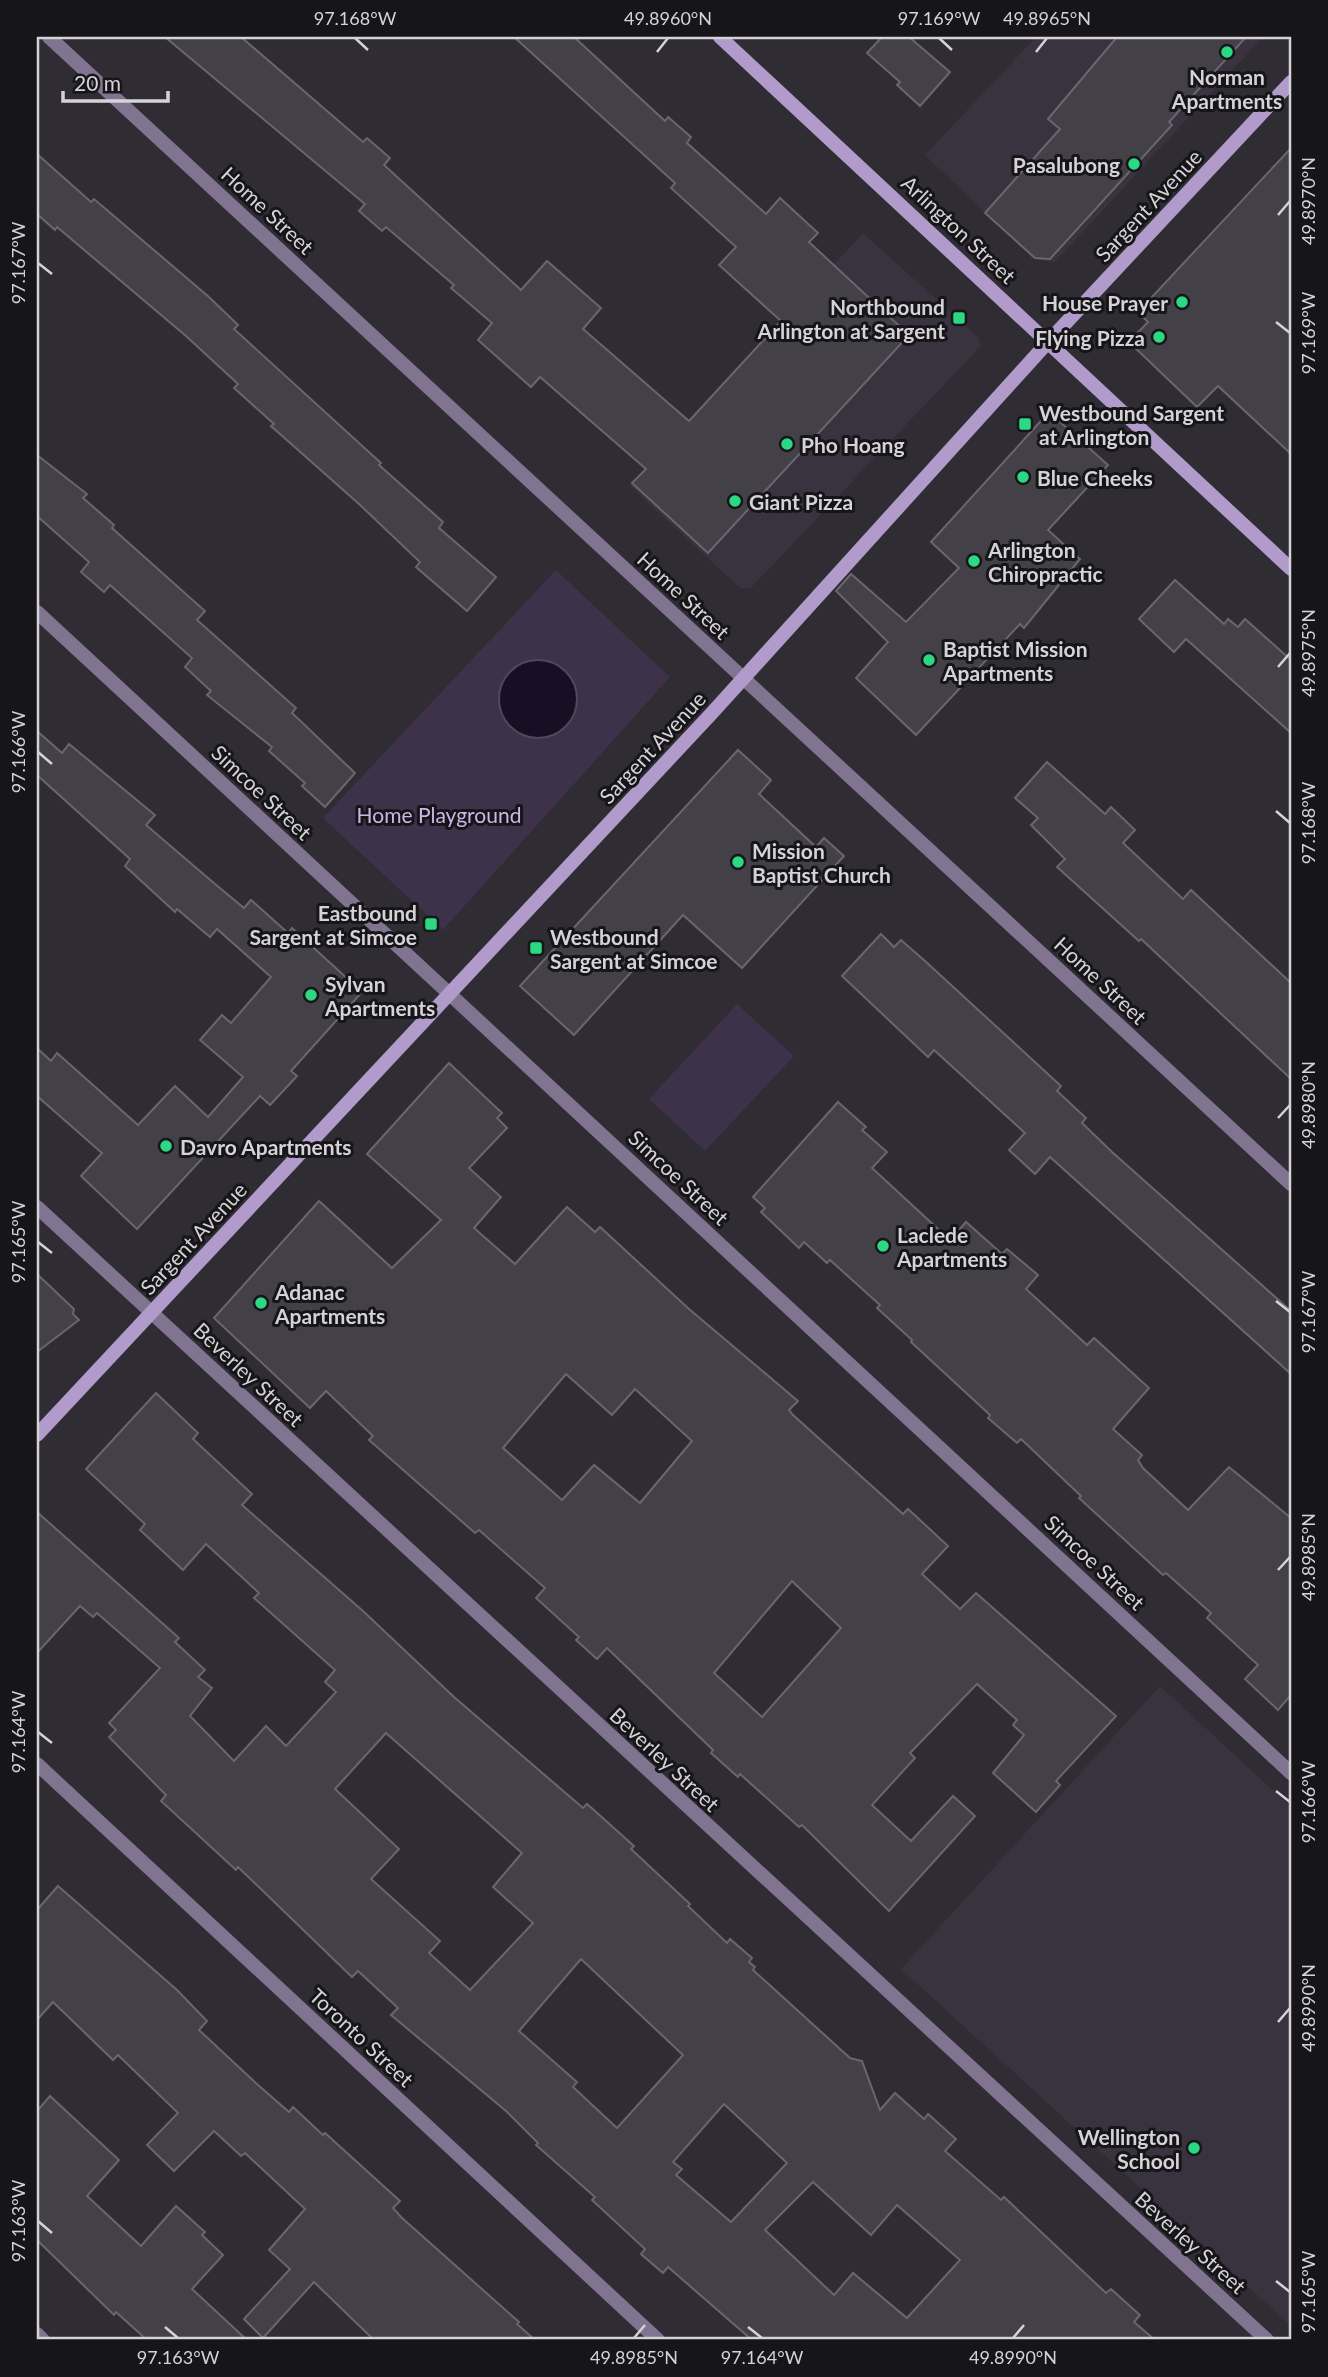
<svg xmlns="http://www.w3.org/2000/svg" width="1328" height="2377" viewBox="0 0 1328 2377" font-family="Lato,sans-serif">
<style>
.built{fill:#393340}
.green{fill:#3d324a}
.water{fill:#190e24;stroke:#51495a;stroke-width:2}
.building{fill:#434047;stroke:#69666e;stroke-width:2;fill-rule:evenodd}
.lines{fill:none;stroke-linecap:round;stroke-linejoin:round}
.street{stroke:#817491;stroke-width:14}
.secondary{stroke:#b19bcb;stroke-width:14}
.ticks{fill:none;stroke:#d5d3d8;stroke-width:2.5}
.poi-dot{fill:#2cd884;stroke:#161518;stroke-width:2.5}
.labels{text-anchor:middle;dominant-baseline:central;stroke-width:6;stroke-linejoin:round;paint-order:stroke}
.poi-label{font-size:21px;font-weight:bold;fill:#d5d3d8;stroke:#161518;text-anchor:start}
.street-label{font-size:21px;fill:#d5d3d8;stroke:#161518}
.park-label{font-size:21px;fill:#ceb6ea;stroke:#161518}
.neatline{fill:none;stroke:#d5d3d8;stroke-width:2.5}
.ticks-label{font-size:18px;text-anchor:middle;fill:#d5d3d8}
</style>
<rect width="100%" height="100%" fill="#2f2c33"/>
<g class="built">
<polygon points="1036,37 1263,37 1055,262 1033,259 925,155"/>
<polygon points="863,233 978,337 981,346 750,589 740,588 629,485"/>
<polygon points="1160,1686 1291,1807 1291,2326 901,1969"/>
</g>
<g class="green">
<polygon points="556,570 670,677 443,930 323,818"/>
<polygon points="737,1004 794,1056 705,1151 649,1099"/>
</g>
<circle class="water" cx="538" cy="699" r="39"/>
<g class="building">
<polygon points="165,37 241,37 363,142 367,138 390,158 384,165 521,290 547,261 601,308 583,329 689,421 781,321 719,265 736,247 671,188 675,183 514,37 574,37 665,121 668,117 691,137 687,143 766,214 780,198 818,233 809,242 909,335 708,553 632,483 646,469 540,377 531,387 478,340 492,323 451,288 454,285 386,227 382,231 359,211 365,204"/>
<polygon points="882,37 909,37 950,72 920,106 897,85 900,82 867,53"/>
<polygon points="1117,37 1246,37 1169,122 1172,125 1050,259 1035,258 985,213 1060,129 1048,119"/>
<polygon points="1291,148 1291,454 1218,386 1197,407 1129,342 1148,322 1138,312"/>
<polygon points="37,154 91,202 94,199 209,297 238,325 234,329 381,463 379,465 443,522 439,528 496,577 467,611 416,567 420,562 359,504 271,426 274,424 234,388 238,384 186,336 57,227 55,230 37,214"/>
<polygon points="1049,412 1108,465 1048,530 1080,559 1024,628 1020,624 916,735 856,678 888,642 836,591 851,574 906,622 959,568 931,542"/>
<polygon points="37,455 87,494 83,498 114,525 112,528 205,611 197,620 296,708 292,713 355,773 325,807 302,786 305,783 269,751 272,747 207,695 211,691 185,667 192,658 110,585 104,592 81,572 89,562 37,516"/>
<polygon points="1175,580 1224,624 1228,619 1238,627 1245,619 1291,660 1291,733 1186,639 1174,652 1139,619"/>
<polygon points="37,731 62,753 69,744 155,815 146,825 215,884 244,908 251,900 288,933 292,928 362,992 291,1071 297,1076 270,1105 260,1096 137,1229 81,1176 102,1153 37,1096 37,1048 51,1061 57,1053 138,1125 175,1086 208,1117 243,1077 200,1040 222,1015 231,1023 271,977 217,929 210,937 177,909 175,912 125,866 130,859 37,775"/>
<polygon points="738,750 771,780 759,794 816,847 824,838 844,856 742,968 683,915 574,1035 520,986"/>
<polygon points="1047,762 1105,814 1111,807 1135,830 1123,843 1183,899 1191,890 1291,983 1291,1079 1141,939 1139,941 1057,867 1065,859 1031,825 1038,818 1015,798"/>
<polygon points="881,934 894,947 901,940 925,961 1061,1086 1057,1091 1086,1118 1082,1123 1112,1152 1291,1311 1291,1374 1050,1157 1035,1174 1009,1150 1025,1133 934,1050 928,1057 842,976"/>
<path d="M449,1063L502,1113L497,1118L507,1128L469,1168L501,1197L474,1228L515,1264L567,1207L595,1232L600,1227L689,1309L798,1401L789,1410L793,1415L903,1514L908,1509L948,1546L922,1574L960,1609L976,1593L1116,1716L1056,1781L1060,1785L1036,1812L993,1773L1024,1735L1013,1725L1017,1720L977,1684L910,1753L915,1758L872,1805L911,1841L953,1796L975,1816L889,1911L802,1825L799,1827L740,1774L738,1777L711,1753L713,1750L607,1648L597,1659L576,1640L579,1637L536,1598L545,1588L479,1530L475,1533L369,1440L373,1436L326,1391L310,1408L214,1318L319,1201L392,1268L441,1220L367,1154ZM566,1374L612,1415L635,1389L692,1441L640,1503L594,1465L562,1500L503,1448ZM792,1581L841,1628L762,1717L714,1673Z"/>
<polygon points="838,1102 866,1127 862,1130 887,1152 872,1168 950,1240 966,1222 1002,1254 1007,1249 1038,1275 1026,1289 1087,1345 1094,1338 1149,1388 1113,1429 1142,1455 1138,1460 1143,1468 1188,1510 1229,1467 1291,1518 1291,1695 1278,1710 1245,1679 1258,1665 1207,1618 1211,1613 1166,1573 1163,1575 1079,1498 1081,1496 1021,1439 1017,1443 988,1418 990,1415 911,1342 912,1340 877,1308 880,1305 830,1260 827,1263 804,1242 799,1248 761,1212 765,1208 753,1197"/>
<polygon points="37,1274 74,1309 73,1314 79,1320 37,1352"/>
<path d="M156,1393L198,1433L193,1439L252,1494L242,1505L363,1611L454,1697L583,1808L587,1804L634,1846L631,1849L690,1904L688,1906L727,1943L730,1939L752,1958L749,1962L755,1967L753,1970L850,2058L862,2061L880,2110L895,2093L924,2119L928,2114L956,2139L945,2151L1001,2200L1004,2197L1106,2293L1111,2289L1140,2315L1134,2322L1155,2340H752L668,2267L663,2273L641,2254L645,2249L592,2200L595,2197L536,2145L538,2143L506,2111L391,2015L398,2008L358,1971L352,1977L238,1867L236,1870L161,1801L166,1795L109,1737L116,1730L109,1723L160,1668L97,1613L93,1617L80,1606L37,1653V1512L179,1638L175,1642L205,1670L198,1677L212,1688L190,1716L234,1761L266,1726L286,1746L336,1692L325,1682L335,1670L254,1598L259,1593L206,1544L183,1570L140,1530L145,1524L86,1469ZM386,1733L522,1853L493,1887L533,1923L470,1990L429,1953L440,1941L371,1879L399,1849L335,1789ZM581,1959L683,2055L617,2128L573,2087L577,2082L519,2031ZM724,2104L787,2163L731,2222L676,2175L682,2169L673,2162ZM813,2182L871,2235L897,2205L960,2260L907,2318L853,2273L834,2295L765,2230Z"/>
<polygon points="58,1886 177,1990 207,2021 199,2030 258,2085 289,2112 293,2107 323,2135 325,2133 400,2201 393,2208 402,2218 519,2322 517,2324 535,2340 374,2340 314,2282 263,2338 244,2319 290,2269 269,2250 305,2209 245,2153 241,2156 214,2131 174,2171 147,2145 178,2113 118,2055 113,2060 53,2002 37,2020 37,1910"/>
<polygon points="50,2096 119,2160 87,2196 141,2246 176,2206 205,2232 202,2235 223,2255 192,2289 247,2340 147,2340 116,2312 114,2315 37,2240 37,2111"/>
</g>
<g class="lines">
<g class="street">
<polyline points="49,37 1291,1184"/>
<polyline points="37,612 1291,1773"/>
<polyline points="37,1207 1267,2340"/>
<polyline points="37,1764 658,2340"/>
<polyline points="37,2334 43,2340"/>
</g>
<g class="secondary">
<polyline points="720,37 1291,569"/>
<polyline points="37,1435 711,714 1048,342 1291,82"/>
</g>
</g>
<path class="ticks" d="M355,38L368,50M939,38L952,50M657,52L668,38M1036,52L1047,38M1278,215L1290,201M38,263L52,274M1276,322L1290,333M1278,667L1290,653M38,752L52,764M1276,811L1290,823M1278,1118L1290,1105M38,1242L52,1253M1276,1301L1290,1312M1278,1570L1290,1557M38,1732L52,1743M1276,1791L1290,1802M1278,2022L1290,2008M38,2221L52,2233M1276,2281L1290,2292M165,2327L178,2338M748,2327L762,2338M634,2338L645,2325M1013,2338L1024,2325"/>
<g class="poi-dot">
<circle cx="1227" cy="52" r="7"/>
<circle cx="1134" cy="164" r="7"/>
<circle cx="1182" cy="302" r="7"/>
<rect x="952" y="311" width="14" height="14" rx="3.5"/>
<circle cx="1159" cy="337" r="7"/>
<rect x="1018" y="417" width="14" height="14" rx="3.5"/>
<circle cx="787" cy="444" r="7"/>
<circle cx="1023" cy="477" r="7"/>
<circle cx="735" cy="501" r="7"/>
<circle cx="974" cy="561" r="7"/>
<circle cx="929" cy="660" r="7"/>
<circle cx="738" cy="862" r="7"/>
<rect x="424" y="917" width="14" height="14" rx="3.5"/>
<rect x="529" y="941" width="14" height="14" rx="3.5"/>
<circle cx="311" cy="995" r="7"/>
<circle cx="166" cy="1146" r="7"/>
<circle cx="883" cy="1246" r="7"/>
<circle cx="261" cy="1303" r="7"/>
<circle cx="1194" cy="2148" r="7"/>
</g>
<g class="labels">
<g class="poi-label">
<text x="1227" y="76" text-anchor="middle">Norman<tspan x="1227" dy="24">Apartments</tspan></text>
<text x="1120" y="164" text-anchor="end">Pasalubong</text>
<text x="1168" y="302" text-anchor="end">House Prayer</text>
<text x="945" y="306" text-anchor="end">Northbound<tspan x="945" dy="24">Arlington at Sargent</tspan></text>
<text x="1145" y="337" text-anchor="end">Flying Pizza</text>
<text x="1039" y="412">Westbound Sargent<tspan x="1039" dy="24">at Arlington</tspan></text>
<text x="801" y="444">Pho Hoang</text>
<text x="1037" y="477">Blue Cheeks</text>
<text x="749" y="501">Giant Pizza</text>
<text x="988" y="549">Arlington<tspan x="988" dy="24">Chiropractic</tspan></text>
<text x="943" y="648">Baptist Mission<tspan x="943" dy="24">Apartments</tspan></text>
<text x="752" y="850">Mission<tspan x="752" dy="24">Baptist Church</tspan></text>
<text x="417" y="912" text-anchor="end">Eastbound<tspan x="417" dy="24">Sargent at Simcoe</tspan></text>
<text x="550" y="936">Westbound<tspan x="550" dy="24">Sargent at Simcoe</tspan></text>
<text x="325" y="983">Sylvan<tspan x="325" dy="24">Apartments</tspan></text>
<text x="180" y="1146">Davro Apartments</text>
<text x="897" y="1234">Laclede<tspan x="897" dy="24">Apartments</tspan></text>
<text x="275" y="1291">Adanac<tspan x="275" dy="24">Apartments</tspan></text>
<text x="1180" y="2136" text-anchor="end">Wellington<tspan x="1180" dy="24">School</tspan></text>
</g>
<g class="street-label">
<text transform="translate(1148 205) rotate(-47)">Sargent Avenue</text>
<text transform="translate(268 210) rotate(43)">Home Street</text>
<text transform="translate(959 229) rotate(43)">Arlington Street</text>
<text transform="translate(684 595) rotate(43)">Home Street</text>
<text transform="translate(652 747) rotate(-47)">Sargent Avenue</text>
<text transform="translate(262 792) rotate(43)">Simcoe Street</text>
<text transform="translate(1101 980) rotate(43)">Home Street</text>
<text transform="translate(679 1177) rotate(43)">Simcoe Street</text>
<text transform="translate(193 1238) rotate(-47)">Sargent Avenue</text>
<text transform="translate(249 1374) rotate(43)">Beverley Street</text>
<text transform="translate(1095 1562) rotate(43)">Simcoe Street</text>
<text transform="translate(665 1759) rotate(43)">Beverley Street</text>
<text transform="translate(362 2037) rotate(43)">Toronto Street</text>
<text transform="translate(1191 2242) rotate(42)">Beverley Street</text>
</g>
<g class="park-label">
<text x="439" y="814">Home Playground</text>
</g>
</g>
<rect width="1328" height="2377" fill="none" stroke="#161518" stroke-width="77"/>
<path d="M63 91v10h105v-10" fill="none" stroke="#d5d3d8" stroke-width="3.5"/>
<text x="74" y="91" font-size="21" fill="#d5d3d8" stroke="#161518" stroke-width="5" paint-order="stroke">20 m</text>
<rect x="38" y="38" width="1252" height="2300" class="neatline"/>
<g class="ticks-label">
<text x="355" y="25">97.168°W</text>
<text x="668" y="25">49.8960°N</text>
<text x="939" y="25">97.169°W</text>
<text x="1047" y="25">49.8965°N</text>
<text transform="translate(1309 201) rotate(-90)" y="6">49.8970°N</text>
<text transform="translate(19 263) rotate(-90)" y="6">97.167°W</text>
<text transform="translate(1309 333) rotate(-90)" y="6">97.169°W</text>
<text transform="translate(1309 653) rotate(-90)" y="6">49.8975°N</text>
<text transform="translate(19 752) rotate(-90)" y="6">97.166°W</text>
<text transform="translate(1309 823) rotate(-90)" y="6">97.168°W</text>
<text transform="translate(1309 1105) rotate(-90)" y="6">49.8980°N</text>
<text transform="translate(19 1242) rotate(-90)" y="6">97.165°W</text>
<text transform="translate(1309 1312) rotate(-90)" y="6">97.167°W</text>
<text transform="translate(1309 1557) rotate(-90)" y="6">49.8985°N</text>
<text transform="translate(19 1732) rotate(-90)" y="6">97.164°W</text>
<text transform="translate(1309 1802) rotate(-90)" y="6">97.166°W</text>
<text transform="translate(1309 2008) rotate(-90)" y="6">49.8990°N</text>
<text transform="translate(19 2221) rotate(-90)" y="6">97.163°W</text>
<text transform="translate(1309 2292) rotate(-90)" y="6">97.165°W</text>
<text x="178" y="2364">97.163°W</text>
<text x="634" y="2364">49.8985°N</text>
<text x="762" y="2364">97.164°W</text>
<text x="1013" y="2364">49.8990°N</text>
</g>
</svg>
